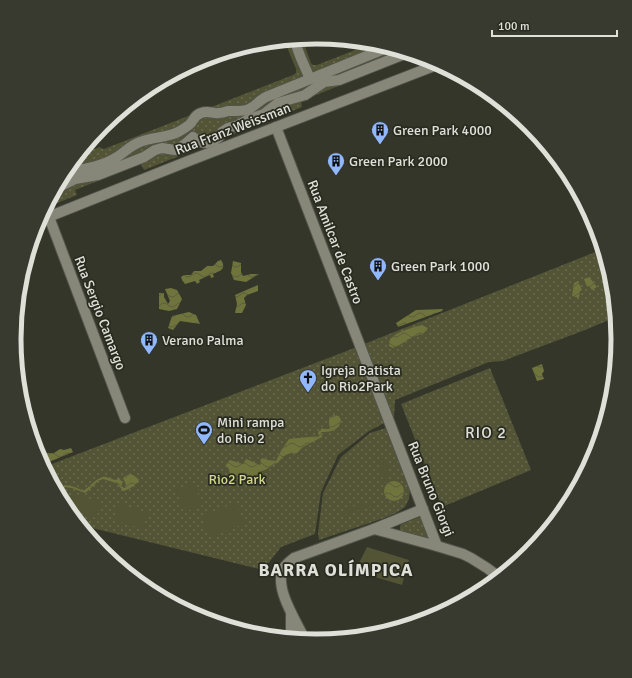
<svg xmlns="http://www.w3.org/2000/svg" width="632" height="678" viewBox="0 0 632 678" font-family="Signika,sans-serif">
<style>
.grass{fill:url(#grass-dots)}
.garden{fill:#525435}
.water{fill:url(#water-waves)}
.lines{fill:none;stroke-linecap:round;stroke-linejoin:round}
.minor-casing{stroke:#535449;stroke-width:12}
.minor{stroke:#868779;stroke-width:10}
.labels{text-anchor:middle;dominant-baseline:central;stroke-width:3.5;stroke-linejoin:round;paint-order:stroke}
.street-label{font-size:14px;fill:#dfe0d8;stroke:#2a2b20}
.poi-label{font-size:14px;fill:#dfe0d8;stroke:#2a2b20;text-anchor:start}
.park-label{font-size:14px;fill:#d3d986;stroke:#2a2b20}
.quarter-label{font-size:16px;letter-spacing:1px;fill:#dfe0d8;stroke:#2a2b20}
.district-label{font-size:18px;font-weight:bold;letter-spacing:1px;fill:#dfe0d8;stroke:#2a2b20}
.rim{fill:none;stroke:#dfe0d8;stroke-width:5}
</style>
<defs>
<pattern id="grass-dots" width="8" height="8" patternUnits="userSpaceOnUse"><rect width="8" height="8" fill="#525435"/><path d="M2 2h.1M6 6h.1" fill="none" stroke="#6a6c52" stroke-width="1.8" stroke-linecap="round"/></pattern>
<pattern id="water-waves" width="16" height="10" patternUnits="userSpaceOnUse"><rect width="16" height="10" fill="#6f733c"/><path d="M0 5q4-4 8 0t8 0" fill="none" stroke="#5b5d3e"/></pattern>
</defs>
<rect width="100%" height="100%" fill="#34362a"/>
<g class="grass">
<polygon points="373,43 416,55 301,101 302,107 144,170 141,164 75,190 77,195 45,208 65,171 78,155 100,147 101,148 104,149 293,75 296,73 296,69 311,63 313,65 317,65"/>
<polygon points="603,249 612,280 616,317 585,330 503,361 489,362 395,400 394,418 369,431 338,455 321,492 315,534 281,547 263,570 80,525 65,507 44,467 344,352"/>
<polygon points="490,368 531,470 442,507 401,404"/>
<polygon points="386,428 410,489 409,499 405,507 396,513 384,518 319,540 318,533 323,493 341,457 370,433"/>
<polygon points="419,517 423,519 429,538 427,539 402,532 400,530 400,526 402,524"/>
</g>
<g class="garden">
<polygon points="302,38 311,63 296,69 284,40"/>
<path d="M383,459C390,465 392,476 386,483C378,473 378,470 383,459Z"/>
<polygon points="193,483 203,505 185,512 176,489"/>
<polygon points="73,493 102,503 96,518 68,508"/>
<polygon points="236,503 244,524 209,537 201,516"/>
<polygon points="118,504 148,513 143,529 114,520"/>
<path d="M359,504H367L374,505L344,515C348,510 352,507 359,504Z"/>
<polygon points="367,547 409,560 402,585 355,571"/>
</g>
<g class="water">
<path d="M221,260C227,269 220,271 213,274L214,277L211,278L210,275L199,280L200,282L197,284L195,281L185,284L182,280L181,277L184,275H191L194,271H201L207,266H213L218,261Z"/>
<polygon points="233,261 241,263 241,272 243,276 251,274 259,274 246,282 234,280 231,273"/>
<polygon points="589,277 597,287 592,290 589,286 587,287 584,279"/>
<polygon points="578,281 582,290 580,291 579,298 572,296 574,283"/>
<polygon points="258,285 258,291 247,295 244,298 246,305 242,313 235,313 237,304 235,295"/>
<polygon points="171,288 177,290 182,299 177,309 169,311 159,309 159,293 164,293 164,297 168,304 170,301 165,289"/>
<polygon points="443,309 442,311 398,327 396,323 416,310"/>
<polygon points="189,312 196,315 200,324 180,321 173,330 168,328 172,316"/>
<path d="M422,325L428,328L424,333L410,338L402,344L393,348L389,346L390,339C399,331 410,328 422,325Z"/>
<polygon points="542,364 544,371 542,374 544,379 537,381 532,368"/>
<path d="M334,415C345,416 341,426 334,430C330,432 325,432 321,432L322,437L303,447L297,453L288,454L284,456L277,463L265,470L258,472L259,475C249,491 242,473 230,475L229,469L227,467L226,465L227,463L230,460L243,464L246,459L260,465L261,462L260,461L262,458L268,460L276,461L281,451L289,439L319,436L318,432L321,430V428L324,429H330C329,423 327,419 334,415Z"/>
<polygon points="71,448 73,452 44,464 43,461 44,460 43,458 41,458 41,457 47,453 54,453 60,449 64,450"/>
<path d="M130,474C134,475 136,477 139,480L138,482C135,485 129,490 123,491L117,483L103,479L98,481L90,489L85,493L72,488L65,487L63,492L58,494L57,493L62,491L64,485L75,487L83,491C90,487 95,479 103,477C107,476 112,480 116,480L119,478L122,482V486L124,488L127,487L123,478L125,476Z"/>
<circle cx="394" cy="491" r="10"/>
</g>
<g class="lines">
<g class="minor-casing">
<g id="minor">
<path d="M295,39C297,53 305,66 310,79"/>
<polyline points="276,127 437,546"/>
<path d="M64,172C82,169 102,167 117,157C125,152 131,145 140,142C152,137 166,138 178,132C180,131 190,125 191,123C194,119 195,115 201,113C209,110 212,114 219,113C222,113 225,112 228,111C235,111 242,112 249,109C255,106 260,100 266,97L389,47"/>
<polyline points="55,189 75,179 98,175 144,157 155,150 162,148 175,150 185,144 193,137 200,142 207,143 214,141 219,137 222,132 228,128 238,125 249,119 264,114 278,103 305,95 324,82 339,80 407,53"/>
<polyline points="49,217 125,418"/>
<polyline points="38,221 186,162 439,64"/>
<polyline points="616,338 618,342"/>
<polyline points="374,529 437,546 463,554 471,558 487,568 499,577"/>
<polyline points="288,638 291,632 291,614"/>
<path d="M305,640C297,622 274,589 283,569C286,564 290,561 294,558L374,529L423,509"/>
</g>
</g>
<use href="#minor" class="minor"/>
</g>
<defs>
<g id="building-pin" transform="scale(0.9)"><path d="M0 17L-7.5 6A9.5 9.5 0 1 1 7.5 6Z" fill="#91b8fd" stroke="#2a2b20"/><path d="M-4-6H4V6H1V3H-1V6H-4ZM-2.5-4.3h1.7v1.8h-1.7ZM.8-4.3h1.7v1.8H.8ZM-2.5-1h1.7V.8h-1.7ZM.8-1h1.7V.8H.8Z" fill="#111"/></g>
<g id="church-pin" transform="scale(0.9)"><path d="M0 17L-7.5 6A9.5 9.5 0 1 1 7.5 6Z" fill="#91b8fd" stroke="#2a2b20"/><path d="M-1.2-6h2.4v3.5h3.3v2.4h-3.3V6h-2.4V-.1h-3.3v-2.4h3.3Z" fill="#111"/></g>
<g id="stadium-pin" transform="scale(0.9)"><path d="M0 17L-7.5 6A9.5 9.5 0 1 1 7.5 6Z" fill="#91b8fd" stroke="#2a2b20"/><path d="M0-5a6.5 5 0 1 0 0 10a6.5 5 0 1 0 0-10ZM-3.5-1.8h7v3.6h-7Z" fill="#111"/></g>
</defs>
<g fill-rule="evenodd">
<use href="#building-pin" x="380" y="130"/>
<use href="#building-pin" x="336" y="161"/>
<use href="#building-pin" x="378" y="266"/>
<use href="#building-pin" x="149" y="340"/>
<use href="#church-pin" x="308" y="378"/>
<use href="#stadium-pin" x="204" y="430"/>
</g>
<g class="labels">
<g class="street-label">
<text transform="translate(233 129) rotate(-21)">Rua Franz Weissman</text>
<text transform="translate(335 242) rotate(69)">Rua Amilcar de Castro</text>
<text transform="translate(100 313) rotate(69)">Rua Sergio Camargo</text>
<text transform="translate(431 489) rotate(68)">Rua Bruno Giorgi</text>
</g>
<g class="poi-label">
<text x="393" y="130">Green Park 4000</text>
<text x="349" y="161">Green Park 2000</text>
<text x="391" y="266">Green Park 1000</text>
<text x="162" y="340">Verano Palma</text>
<text x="321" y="370">Igreja Batista<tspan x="321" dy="16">do Rio2Park</tspan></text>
<text x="217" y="422">Mini rampa<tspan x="217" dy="16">do Rio 2</tspan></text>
</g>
<g class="park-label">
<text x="237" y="479">Rio2 Park</text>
</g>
<g class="quarter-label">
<text x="486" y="433">RIO 2</text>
</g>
<g class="district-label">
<text x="336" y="570">BARRA OLÍMPICA</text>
</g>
</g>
<path d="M0 0H632V678H0ZM21 339a295 295 0 1 1 590 0a295 295 0 1 1-590 0Z" fill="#38392f" fill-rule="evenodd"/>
<path class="rim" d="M21 339a295 295 0 1 1 590 0a295 295 0 1 1-590 0Z"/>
<path d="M492 30v6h125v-6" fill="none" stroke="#dfe0d8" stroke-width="2"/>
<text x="498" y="30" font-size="12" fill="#dfe0d8" stroke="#2a2b20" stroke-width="3" paint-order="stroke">100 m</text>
</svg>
